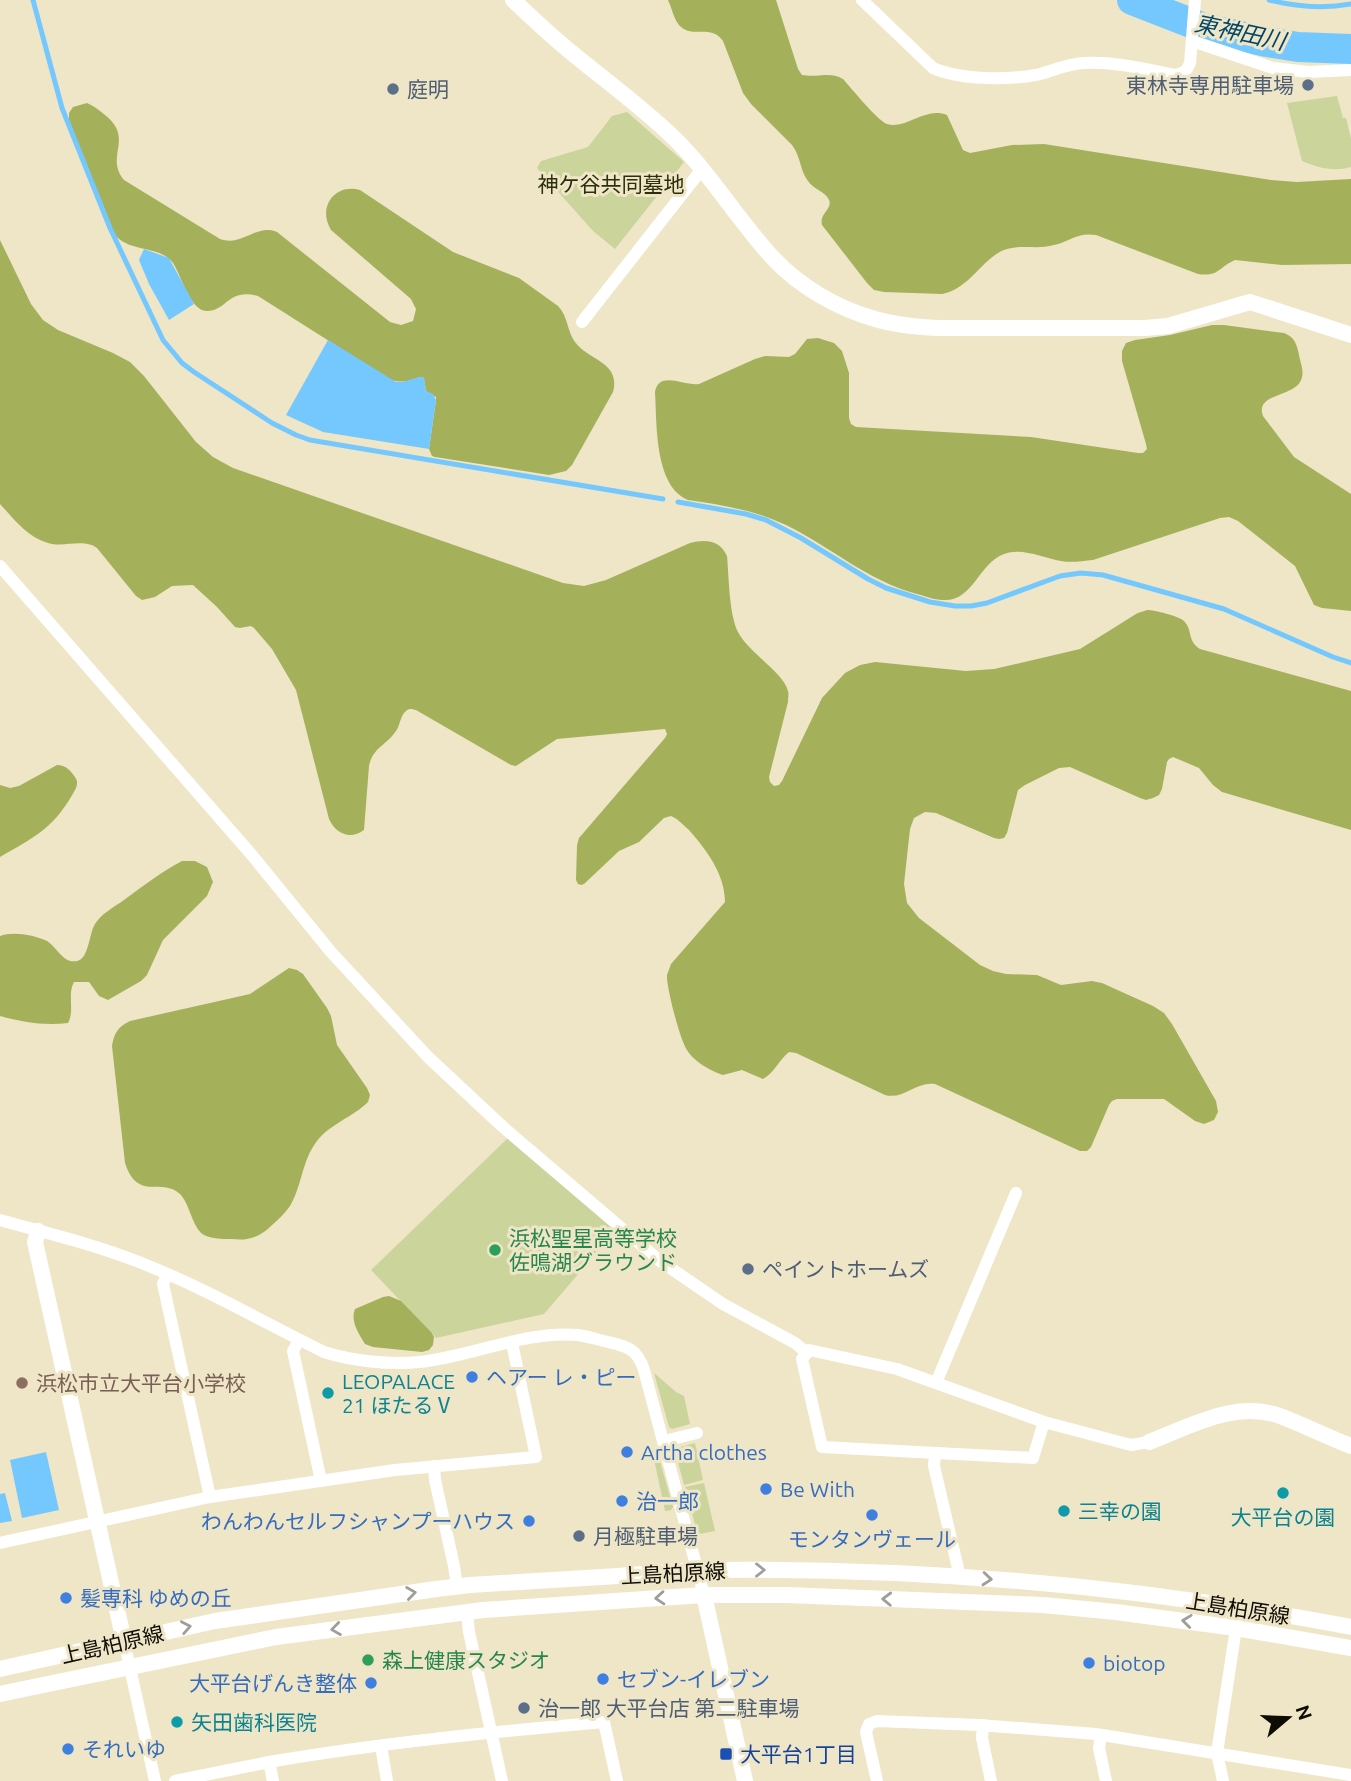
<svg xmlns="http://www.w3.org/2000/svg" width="1351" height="1781" viewBox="0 0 1351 1781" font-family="Ubuntu,'Noto Sans JP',sans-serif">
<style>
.green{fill:#cad49b}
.forest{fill:#a4b15a}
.water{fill:#74c8fe}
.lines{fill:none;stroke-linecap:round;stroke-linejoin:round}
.stream{stroke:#74c8fe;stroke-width:5}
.river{stroke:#74c8fe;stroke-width:30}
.minor{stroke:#fff;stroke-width:12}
.tertiary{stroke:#fff;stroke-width:16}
.oneway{stroke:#9f9e9b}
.service-dot{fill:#5c6f8a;stroke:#efe6c8;stroke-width:2.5}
.leisure-dot{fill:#2e9e5b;stroke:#efe6c8;stroke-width:2.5}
.shop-dot{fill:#3f7fe0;stroke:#efe6c8;stroke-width:2.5}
.education-dot{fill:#8d6e63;stroke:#efe6c8;stroke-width:2.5}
.culture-dot{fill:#0f9aa8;stroke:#efe6c8;stroke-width:2.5}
.transit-dot{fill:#1a4fb4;stroke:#efe6c8;stroke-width:2.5}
.labels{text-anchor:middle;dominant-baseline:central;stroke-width:6;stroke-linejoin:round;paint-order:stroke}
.service-label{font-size:21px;fill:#4e5e75;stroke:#efe6c8;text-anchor:start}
.park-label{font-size:21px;fill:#2c300a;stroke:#efe6c8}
.leisure-label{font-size:21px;fill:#27864d;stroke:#efe6c8;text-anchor:start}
.shop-label{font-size:21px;fill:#366cbe;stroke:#efe6c8;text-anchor:start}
.culture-label{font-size:21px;fill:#0d838f;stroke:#efe6c8;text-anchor:start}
.education-label{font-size:21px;fill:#785e54;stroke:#efe6c8;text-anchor:start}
.street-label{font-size:21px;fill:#0f0c04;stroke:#efe6c8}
.transit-label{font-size:21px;fill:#164399;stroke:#efe6c8;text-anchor:start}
.water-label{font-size:23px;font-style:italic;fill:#004669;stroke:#efe6c8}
</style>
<rect width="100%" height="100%" fill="#efe6c8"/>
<g class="green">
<path d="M1337,96L1343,118H1346L1351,138V167C1333,172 1319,168 1302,161L1287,103Z"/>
<polygon points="627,112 684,162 615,249 593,231 537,168 541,161 588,147 612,116"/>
<polygon points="508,1138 616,1230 544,1314 436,1338 371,1270"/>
<polygon points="654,1373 676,1392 684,1396 690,1424 672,1429 669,1427"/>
<polygon points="695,1443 703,1480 684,1485 675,1451 677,1448"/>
<polygon points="658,1457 659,1458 673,1507 671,1510 665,1511 654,1459"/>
<polygon points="704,1483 715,1531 700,1534 697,1532 685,1487"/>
</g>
<g class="forest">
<path d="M668,0H776L798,69L802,75C817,78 830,71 843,79C852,89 877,120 887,124C905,130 926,106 947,115L963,150L970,153L1012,145L1044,144L1271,180L1297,182L1351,179V264L1282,265L1235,260C1219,267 1219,277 1198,274L1096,235C1077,232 1071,241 1054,245C1034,251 1013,241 995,255C977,268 965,290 942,294L884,292L874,290L867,283L822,225C819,213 833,209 829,200C826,192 813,189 808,181C800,171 801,157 792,145L751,104L743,93L723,41C711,24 694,38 681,27C674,21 672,8 668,0Z"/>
<path d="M87,103C94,106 99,110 105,115C135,139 104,156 124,180L220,239C243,247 256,223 277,232L390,322L401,325L413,321L416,309L411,299L331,230C317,207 335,183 360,190L453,252L519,278L558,306C568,316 567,331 575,342C589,361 621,362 613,392L572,465L566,471L549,475L435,457L432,456L429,449L436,400V397L426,391L424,379L420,377C409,381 401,384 389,379L258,296C228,288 227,311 207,311C191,312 181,275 173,263C160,245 130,253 115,235L69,121V113L73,107Z"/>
<path d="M0,240L31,304L43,320L58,330L113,353L130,362L144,376L196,442L213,457L233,468L563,583L584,586L606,580L690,543C705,539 720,540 727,556C729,577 729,614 738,632C748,652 784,673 788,691C789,694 788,698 788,702L769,777L770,782L774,786L779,785L782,781L822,698L845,673L860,665L875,662L966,671L994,669L1080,649L1136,614C1138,613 1144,611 1147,610C1154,610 1179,616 1184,621C1193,630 1187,641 1200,649L1351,691V830L1222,792L1213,785L1199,768L1173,757L1169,759L1167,762L1162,789L1159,795L1153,798L1146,800L1140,798L1070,767L1059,768L1025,785L1018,790L1007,833L1004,838L999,839L994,838L936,813L925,812L914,818L910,829L904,884L907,903L919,918L980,965L993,971L1006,974L1037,975L1061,985L1092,981L1102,983L1153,1006L1164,1013L1172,1024L1216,1101L1218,1112L1214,1120L1204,1124L1195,1121L1164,1099H1117L1112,1101L1109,1105L1091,1147L1087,1151H1080L935,1084C916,1081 904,1100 885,1095L796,1053L789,1052C779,1060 774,1073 763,1079L742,1070L723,1075C711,1071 693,1061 687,1050C680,1040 666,986 667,975C668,972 670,967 671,964L725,902C725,874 706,849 688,829C682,824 678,819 671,816L664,818L639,842L619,851L584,884L581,885L578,884L576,880L577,845L579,838L665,738L667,734L665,729L557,739L516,766L511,765L416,710C411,709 410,708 406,711C400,716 400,726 396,731C386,746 373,747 369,766L364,830C350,840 336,834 329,819L296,690L272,649L254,628L251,626L240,628L235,627L217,607L193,585L172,586L155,597L142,600L136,596L97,548C83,538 64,548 48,543C27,537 14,519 0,504Z"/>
<path d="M1212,325H1224L1284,333C1295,337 1297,345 1299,355C1300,362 1304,370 1302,377C1298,398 1254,392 1263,416L1294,457L1351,494V611L1322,608L1314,605L1295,566L1238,521L1229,517L1220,518L1093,560C1082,561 1072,563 1061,561C1043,558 1022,547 1004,554C978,564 973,602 943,600C934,600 925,596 917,594C868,581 831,547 786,525C755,510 721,505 688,500C654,486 657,423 655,392C659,370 683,386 699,384L755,359L765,356L789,357L795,354L807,339L818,338L834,343L842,351L849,373V418L851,424L856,427L1031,437L1138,453H1143L1147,449L1146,444L1122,361V351L1126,343L1135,340L1170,335Z"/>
<path d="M57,765C66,765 70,770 75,777C80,784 75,790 71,797C51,830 33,838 0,857V785L10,788L19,786Z"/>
<path d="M182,861H195L207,867L213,882L207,896L163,940L147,975L141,981L108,1000L99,996L89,982H74C67,994 75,1011 68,1023C45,1026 22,1022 0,1016V936C12,931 35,935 47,941C57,947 63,964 77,961C89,959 89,933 95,924C101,914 114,907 124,900C143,886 161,872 182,861Z"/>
<path d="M289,968L297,970L303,974L327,1008L331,1016L337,1045L367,1088L370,1095L368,1102C353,1117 330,1124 317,1141C302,1160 302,1186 290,1206C285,1213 278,1220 271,1226C260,1237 248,1241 232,1239C223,1239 208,1239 201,1233C191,1222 190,1206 181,1195C163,1176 138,1203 125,1163L112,1046C114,1033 118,1027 130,1021L250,994Z"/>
<path d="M389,1296L401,1301L431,1332L434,1337L433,1345L429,1350L422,1352L373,1347L365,1344C359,1334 350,1321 355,1309L383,1297Z"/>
</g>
<g class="water">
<polygon points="144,249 169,258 194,304 169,320 149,284 139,260"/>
<path d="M328,340L396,382C406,383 416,376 424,377L426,391L433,394L436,400L429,449L323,432L286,415Z"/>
<polygon points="46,1452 59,1510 22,1518 10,1460"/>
<polygon points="5,1493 12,1521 0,1523 0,1494"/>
</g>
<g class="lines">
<g class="stream">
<polyline points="33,0 62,108 110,228 163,340 182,363 194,372 272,423 296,435 310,440 663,499"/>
<path d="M1269,0C1297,7 1323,9 1351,4"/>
<polyline points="678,502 746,514 766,520 801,538 868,579 886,588 930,602 955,606 971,606 987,603 1060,576 1081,573 1103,575 1224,609 1333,657 1351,663"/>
</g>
<polyline class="river" points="1132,0 1204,28 1267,42 1298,47 1351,49"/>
<g class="minor">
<path d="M862,0L933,68C960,80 1007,80 1036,75C1052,71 1067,64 1083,63C1114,61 1145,69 1175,75C1184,73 1187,71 1190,63L1195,0"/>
<polyline points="1192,41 1273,68 1309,72 1351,70"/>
<polyline points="582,322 702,169"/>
<polyline points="0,566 251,854 331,952 428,1057 503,1127 660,1261 723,1304 795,1343 807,1353"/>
<path d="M0,1220C46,1233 94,1244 139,1262C203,1287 263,1322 324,1352C352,1361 390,1365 419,1362C470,1357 527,1330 578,1335C586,1336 595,1339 604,1341C625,1346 637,1347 644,1370L704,1595"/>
<polyline points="167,1275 163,1284 210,1497"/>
<polyline points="299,1340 293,1351 321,1481"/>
<polyline points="936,1383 1016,1193"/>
<polyline points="1044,1422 1033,1458 822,1447 802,1359 809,1350 897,1369 1044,1422 1131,1445 1149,1442"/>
<polyline points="664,1441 697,1433"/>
<polyline points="935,1453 934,1466 960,1577"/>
<polyline points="434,1466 435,1480 454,1566 457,1587"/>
<polyline points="0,1543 210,1497 395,1470 536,1457 512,1343"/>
<polyline points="467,1612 469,1632 502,1781"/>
<polyline points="124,1641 155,1781"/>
<polyline points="983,1725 982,1738 991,1781"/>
<polyline points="1101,1735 1099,1748 1106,1781"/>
<polyline points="381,1746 387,1781"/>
<polyline points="269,1762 273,1781"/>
<path d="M175,1781C206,1775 238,1768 269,1762C380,1743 492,1732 604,1722L617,1781"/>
<polyline points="877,1781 866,1732 869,1724 877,1721 979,1725 1096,1734 1351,1775"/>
<polyline points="1223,1781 1217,1753 1236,1628"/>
</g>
<g class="tertiary">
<path d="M513,0C532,18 551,36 572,53C606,81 642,107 674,138C711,174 737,219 772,257C799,286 836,308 875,319C913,330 952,328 991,328C1042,328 1094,328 1145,328L1168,326L1250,302L1351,335"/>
<polyline points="38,1231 35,1242 124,1641"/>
<path d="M1149,1442C1191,1426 1235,1400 1280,1416C1304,1425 1327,1437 1351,1446"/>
<polyline points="704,1595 745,1781"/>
<path d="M0,1669L215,1621L436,1589L470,1585C519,1582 569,1579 618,1576C646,1574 674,1571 703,1570C919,1567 1138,1586 1351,1627"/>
<polyline points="0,1694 276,1637 483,1610 704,1595 786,1595 1043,1605 1116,1612 1236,1628 1351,1648"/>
</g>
</g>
<defs><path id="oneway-chevron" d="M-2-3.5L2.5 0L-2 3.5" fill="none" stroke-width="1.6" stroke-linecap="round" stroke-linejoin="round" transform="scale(1.75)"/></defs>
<g class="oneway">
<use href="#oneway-chevron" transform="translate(760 1570)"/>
<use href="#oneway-chevron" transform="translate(987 1579) rotate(5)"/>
<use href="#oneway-chevron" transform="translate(411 1593) rotate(-8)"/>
<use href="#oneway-chevron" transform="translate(660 1598) rotate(176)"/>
<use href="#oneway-chevron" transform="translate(887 1599) rotate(-178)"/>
<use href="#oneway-chevron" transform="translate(1187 1621) rotate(-173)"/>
<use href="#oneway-chevron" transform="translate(186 1627) rotate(-11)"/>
<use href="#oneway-chevron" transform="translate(336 1629) rotate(172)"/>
</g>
<g class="service-dot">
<circle cx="1308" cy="85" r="7"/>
<circle cx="393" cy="89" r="7"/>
<circle cx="748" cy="1269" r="7"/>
<circle cx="579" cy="1536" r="7"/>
<circle cx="524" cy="1708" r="7"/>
</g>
<g class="leisure-dot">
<circle cx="495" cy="1250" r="7"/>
<circle cx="368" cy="1660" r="7"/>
</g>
<g class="shop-dot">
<circle cx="472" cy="1377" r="7"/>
<circle cx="627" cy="1452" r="7"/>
<circle cx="766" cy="1489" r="7"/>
<circle cx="622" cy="1501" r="7"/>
<circle cx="872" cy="1515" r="7"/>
<circle cx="529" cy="1521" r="7"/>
<circle cx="66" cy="1598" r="7"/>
<circle cx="1089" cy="1663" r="7"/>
<circle cx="603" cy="1679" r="7"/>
<circle cx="371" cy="1683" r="7"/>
<circle cx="68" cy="1749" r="7"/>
</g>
<circle class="education-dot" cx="22" cy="1383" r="7"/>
<g class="culture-dot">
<circle cx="328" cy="1393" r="7"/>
<circle cx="1283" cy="1493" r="7"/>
<circle cx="1064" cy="1511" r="7"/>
<circle cx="177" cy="1722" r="7"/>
</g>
<rect class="transit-dot" x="719" y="1747" width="14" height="14" rx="3.5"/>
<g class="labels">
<g class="service-label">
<text x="1294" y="85" text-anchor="end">東林寺専用駐車場</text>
<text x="407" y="89">庭明</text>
<text x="762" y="1269">ペイントホームズ</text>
<text x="593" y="1536">月極駐車場</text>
<text x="538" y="1708">治一郎 大平台店 第二駐車場</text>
</g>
<g class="park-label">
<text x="611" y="184">神ケ谷共同墓地</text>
</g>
<g class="leisure-label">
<text x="509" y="1238">浜松聖星高等学校<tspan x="509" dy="24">佐鳴湖グラウンド</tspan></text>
<text x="382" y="1660">森上健康スタジオ</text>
</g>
<g class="shop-label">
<text x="486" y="1377">ヘアー レ・ピー</text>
<text x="641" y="1452">Artha clothes</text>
<text x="780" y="1489">Be With</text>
<text x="636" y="1501">治一郎</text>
<text x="515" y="1521" text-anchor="end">わんわんセルフシャンプーハウス</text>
<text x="872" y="1539" text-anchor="middle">モンタンヴェール</text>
<text x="80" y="1598">髪専科 ゆめの丘</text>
<text x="1103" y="1663">biotop</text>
<text x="617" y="1679">セブン-イレブン</text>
<text x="357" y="1683" text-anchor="end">大平台げんき整体</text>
<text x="82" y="1749">それいゆ</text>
</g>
<g class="culture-label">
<text x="342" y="1381">LEOPALACE<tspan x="342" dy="24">21 ほたるⅤ</tspan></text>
<text x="1078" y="1511">三幸の園</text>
<text x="1283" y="1517" text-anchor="middle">大平台の園</text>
<text x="191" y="1722">矢田歯科医院</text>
</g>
<g class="education-label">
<text x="36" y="1383">浜松市立大平台小学校</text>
</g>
<g class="street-label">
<text transform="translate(673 1573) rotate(-3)">上島柏原線</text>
<text transform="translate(1238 1608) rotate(9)">上島柏原線</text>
<text transform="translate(112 1644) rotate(-13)">上島柏原線</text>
</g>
<g class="transit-label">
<text x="740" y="1754">大平台1丁目</text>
</g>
<g class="water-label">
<text transform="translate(1240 32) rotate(12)">東神田川</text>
</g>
</g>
<g transform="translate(1288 1718) rotate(71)" stroke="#efe6c8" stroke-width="5" paint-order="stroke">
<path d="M0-5L12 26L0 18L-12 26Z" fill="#0f0c04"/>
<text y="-10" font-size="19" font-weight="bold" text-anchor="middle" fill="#0f0c04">N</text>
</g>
</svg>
